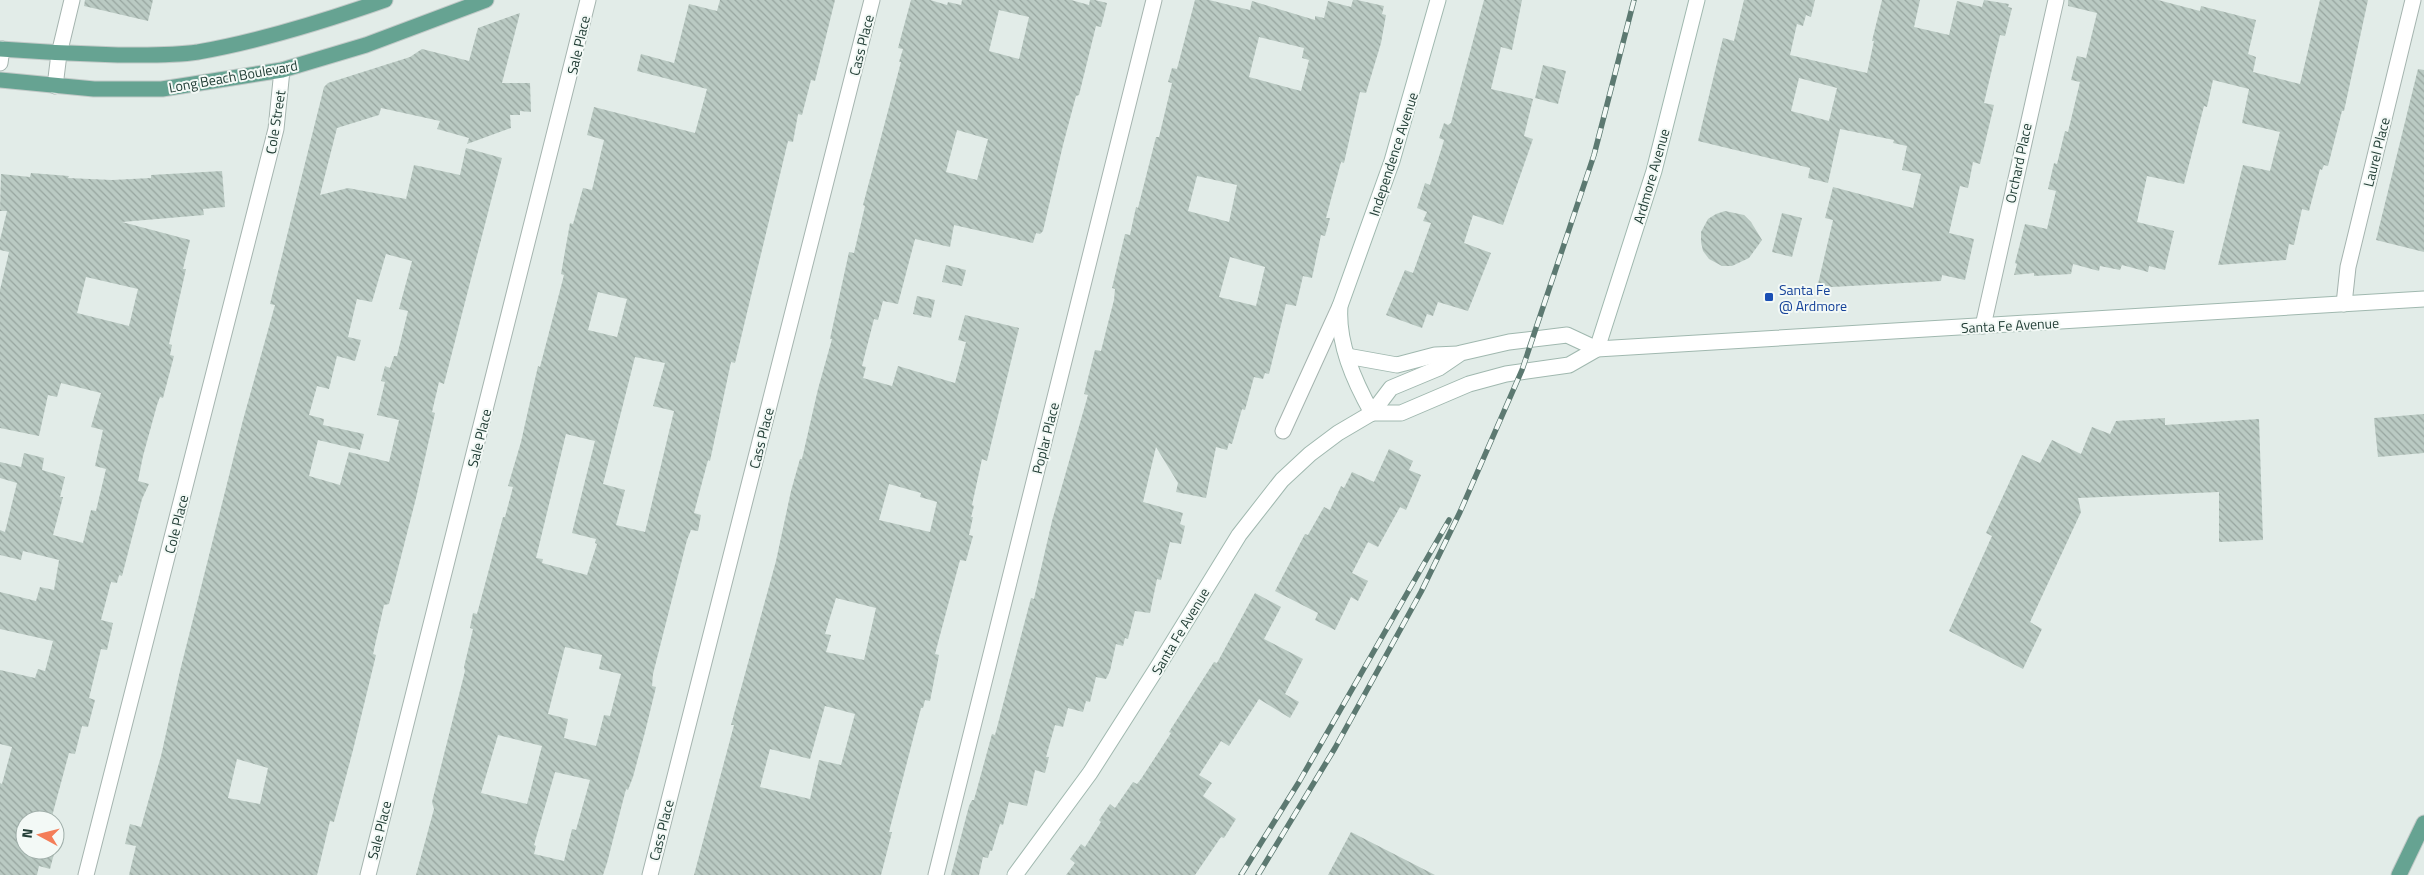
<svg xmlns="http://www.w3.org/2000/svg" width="2424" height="875" viewBox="0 0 2424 875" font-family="'Titillium Web',sans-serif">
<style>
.building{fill:url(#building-back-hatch);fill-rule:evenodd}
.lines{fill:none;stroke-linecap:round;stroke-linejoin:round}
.street-casing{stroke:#a5b4af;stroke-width:17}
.secondary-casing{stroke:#a0b8af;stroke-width:17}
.primary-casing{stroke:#c1c9c7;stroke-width:17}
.street{stroke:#fff;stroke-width:15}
.secondary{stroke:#fff;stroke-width:15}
.primary{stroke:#66a392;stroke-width:15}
.rail-casing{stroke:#5c7971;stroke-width:5.5}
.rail{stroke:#f3f9f6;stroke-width:4;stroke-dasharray:11;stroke-linecap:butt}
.transit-dot{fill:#1a4fb4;stroke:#f3f9f6;stroke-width:2}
.labels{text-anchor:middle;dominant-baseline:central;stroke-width:4;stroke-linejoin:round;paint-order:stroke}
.street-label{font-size:14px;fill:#223e36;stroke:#f3f9f6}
.transit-label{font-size:14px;fill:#164399;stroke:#f3f9f6;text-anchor:start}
</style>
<defs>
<pattern id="building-back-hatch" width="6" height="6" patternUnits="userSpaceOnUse" patternTransform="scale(1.25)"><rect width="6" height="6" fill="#bacac3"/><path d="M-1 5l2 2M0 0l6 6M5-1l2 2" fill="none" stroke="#97a59f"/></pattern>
</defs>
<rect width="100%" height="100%" fill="#e2ece8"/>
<g class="building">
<polygon points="85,0 153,0 148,21 84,6"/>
<path d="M720,0H835L815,81L811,80L802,115L798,114L793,142L788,141L735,363L731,362L710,461L708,460L694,513L701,515L698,531L691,530L687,540L653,674L652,686L656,687L645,732L633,777L628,790L626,789L607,863L603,875H416L434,809L432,802L465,671L464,667L473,629L470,628L473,613L477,614L503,517H505L513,487L508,486L521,442L538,366L540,367L564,275L561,274L570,223L573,224L583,188L592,190L604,140L587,135L594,107L695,133L707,89L637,71L641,54L674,63L689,4L717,11ZM598,292L627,299L617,337L588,330ZM635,357L665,363L653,406L674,411L645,532L616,525L625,490L603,484ZM566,434L595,441L572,533L596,539L595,543L597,544L587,575L542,563L543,559L536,558ZM565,647L602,655L599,669L621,674L610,716L604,715L596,746L564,738L568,719L548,714ZM498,735L542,746L527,804L481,793ZM555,772L590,780L576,830L572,829L564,861L534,854L536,846L534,845Z"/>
<path d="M911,0H930L947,5L948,2L961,5L962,0H1071L1089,5L1090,0H1095L1107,3L1101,27L1096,26L1079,95L1076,96L1063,145L1043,231L1040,234L1036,233L1033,243L954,225L950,247L915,239L898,304L883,301L878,320L874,319L862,366L866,367L863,378L892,386L898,366L955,383L966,342L958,340L965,315L1019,328L987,461L982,459L972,505L974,506L971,517H973L969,535L973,536L966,561L960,560L935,654L939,655L930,701L925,700L923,708H921L889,832H892L881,875H694L734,725H731L776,561L791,491L800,459H802L818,389L832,339H830L849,252L854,253L865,206L863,205L901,62H899L903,49L898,48ZM999,10L1029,17L1019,59L989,51ZM957,130L988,139L977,180L946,172ZM889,484L921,493L920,497L937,502L930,532L879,520ZM836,598L876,608L864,660L826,652L831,635L825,634ZM825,706L855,714L841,765L819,760L810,799L760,787L770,749L810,759Z"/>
<path d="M1195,0H1209L1250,10L1252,1L1315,20V16L1324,18L1328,1L1351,7L1353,0H1357L1384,6L1382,14L1386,15L1381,43L1366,93L1360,92L1344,163L1341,162L1326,218H1330L1325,236L1321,235L1312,278L1303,276L1296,306L1286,304L1269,374L1265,373L1263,379L1254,377L1245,410L1242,409L1232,444L1229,443L1227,450L1216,447L1206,498L1176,492L1178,483L1156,447L1143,502L1183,513L1180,524L1185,526L1181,544L1170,542L1161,580L1157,579L1150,613L1135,611L1128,639L1125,638L1123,646L1116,644L1110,671L1106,679L1096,677L1090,702L1086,701L1083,712L1068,708L1063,727L1055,725L1046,757H1049L1045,773L1035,770L1027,806L1009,802L1003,825L1000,824L992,851H990L988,858L983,857L979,875H951L969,806L972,800H974L992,734L995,735L1031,598L1034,599L1052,521L1088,395L1084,394L1095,350L1101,351L1108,323L1114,300L1115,289L1112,288L1125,234L1130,235L1136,207L1138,208L1156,137H1159L1172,83L1168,82L1172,68L1177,69ZM1259,37L1304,48L1302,58L1309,60L1301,91L1249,77ZM1197,176L1237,185L1229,222L1188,211ZM1230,257L1265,267L1256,306L1219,297Z"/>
<polygon points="1484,0 1522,0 1512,50 1501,47 1491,89 1533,99 1524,136 1533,139 1503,225 1473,215 1464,243 1491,253 1468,311 1438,302 1433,316 1427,314 1422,328 1386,315 1405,270 1413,273 1431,223 1423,221 1427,212 1417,208 1425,183 1430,185 1442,147 1444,140 1439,138 1444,123 1448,125 1451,123"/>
<path d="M1744,0H1815L1811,17L1806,15L1803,26L1797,24L1790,55L1867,73L1874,41H1872L1882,0H1920L1914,27L1949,35L1957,1L1982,7L1984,0L2009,4L2008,7L2012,8L2005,36L2000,35L1984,103L1994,105L1980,164L1973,162L1968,188L1960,186L1949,233L1974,239L1965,280L1942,275L1941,281L1832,287L1818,284L1833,220L1825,218L1833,187L1913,208L1921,174L1902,170L1907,146L1893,143L1894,140L1840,129L1828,183L1808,178L1810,168L1698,141L1723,38L1734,41ZM1799,78L1837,88L1829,121L1791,111Z"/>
<polygon points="2068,0 2158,0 2200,11 2201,6 2256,20 2248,54 2256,57 2253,72 2300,84 2320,0 2368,0 2344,111 2342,111 2328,166 2324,165 2322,170 2320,169 2309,211 2302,209 2294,245 2289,244 2286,260 2218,265 2243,165 2270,171 2280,132 2242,123 2249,89 2213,80 2207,107 2204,106 2184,184 2147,176 2137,222 2174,231 2165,270 2149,266 2148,272 2122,265 2120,270 2100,266 2099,271 2073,264 2071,274 2034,276 2034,273 2014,275 2017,264 2015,263 2025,224 2047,229 2056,191 2048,189 2054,163 2057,164 2065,131 2068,132 2080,82 2071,80 2077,56 2086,58 2097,13 2068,6"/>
<path d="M520,13L502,83H530L531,112L520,111V115H510L511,128L467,144L469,138L437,129L440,121L381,108L379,115L337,128L320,195L348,188L406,199L414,165L460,175L466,148L502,158L444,384L439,382L432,412L435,413L416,498L389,604L384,605L373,654L376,655L353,750L334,822L330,821L317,875H129L136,846L125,844L130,824L141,827L161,756L180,671L243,420L275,305L270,304L324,87L328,83L410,57L422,49L469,61L478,28ZM386,254L412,261L399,309L408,311L397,356H394L390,368L385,366L381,381L385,382L377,415L399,420L389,462L349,452L340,485L309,476L318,440L360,450L364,434L323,425L324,419L309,415L317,386L329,389L337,356L355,361L361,340L348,337L357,299L372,302ZM237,759L268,768L260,804L228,798Z"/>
<polygon points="1543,65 1566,71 1558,104 1535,98"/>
<polygon points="2418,69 2424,70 2424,252 2376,240"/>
<path d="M222,171L225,207L203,209L204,215L122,222L190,240L183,269H186L169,344L172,345L170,355L174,356L163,398L160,397L157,405L143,456L138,481L149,484L142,499L122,576L119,575L117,583L111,582L101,620L113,623L107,650L101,649L89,698L95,700L88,727L82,726L75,754L69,753L51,820H25V850H55L50,869L39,866L37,875H0V783L2,784L12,747L0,744V670L35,678L38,669L45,671L53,641L0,629V592L36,601L40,587L54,590L59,560L23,551L21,560L0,555V530L5,532L17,483L0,478V462L21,467L24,453L44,458L42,470L65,477L60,497H63L53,535L83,543L91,510L96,511L106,469L95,466L103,430L91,427L101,393L61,383L57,397L48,395L39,436L0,428V290L9,252L0,250V240L7,211H0L1,174L30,177L31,173L69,176L68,178L112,180L151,178V175ZM86,277L138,289L129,326L77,313Z"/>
<polygon points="1725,211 1744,215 1751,222 1762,240 1749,258 1732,266 1722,266 1709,259 1703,251 1701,242 1701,232 1708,219 1716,214"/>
<polygon points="1782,213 1802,218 1792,257 1772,252"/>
<polygon points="946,265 966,270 962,286 942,282"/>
<polygon points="917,296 935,300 931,318 913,314"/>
<polygon points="2424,414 2424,453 2378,457 2374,418"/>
<polygon points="2165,418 2165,425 2259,419 2263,540 2219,542 2219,492 2078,498 2081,512 2030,622 2042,629 2023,669 1949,631 1992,536 1986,533 2022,455 2040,463 2052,440 2081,454 2092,427 2110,434 2116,421"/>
<polygon points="1389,449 1413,461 1409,470 1421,475 1406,510 1400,507 1378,547 1368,542 1352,573 1368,581 1358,601 1351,597 1335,630 1315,620 1318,613 1275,591 1305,534 1308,535 1324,507 1330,510 1341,486 1344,488 1352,472 1374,482"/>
<polygon points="1255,593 1281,607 1264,639 1303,659 1285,694 1299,702 1290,718 1259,699 1229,746 1221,741 1199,775 1212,783 1203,796 1236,819 1224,838 1221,837 1195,875 1066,875 1075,863 1070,859 1081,844 1085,847 1101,822 1099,820 1110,804 1115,808 1133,782 1137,784 1141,779 1160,750 1171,733 1169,732 1214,662 1217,663"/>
<polygon points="1351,832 1435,875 1328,875"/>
</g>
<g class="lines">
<g class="street-casing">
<g id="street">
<polyline points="0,63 2,49"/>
<polyline points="55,86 59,54 72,0"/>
<polyline points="2344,304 2348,267 2413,0"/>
<polyline points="1983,326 2056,0"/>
<polyline points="1283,431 1340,306"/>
<polyline points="86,875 276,129 282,70"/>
<polyline points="368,875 588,0"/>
<polyline points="650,875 872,0"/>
<polyline points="936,875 1154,0"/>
</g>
</g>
<g class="secondary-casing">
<g id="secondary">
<polyline points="1597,349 1654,171 1697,0"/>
<polyline points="1347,356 1397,365 1435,355 1458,354"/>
<polyline points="1372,413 1401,413 1469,384 1506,374 1569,365 1597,349 2424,299"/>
<path d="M1372,413C1354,381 1337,343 1340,306L1392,161L1438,0"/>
<polyline points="1015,875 1090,773 1157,668 1239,535 1282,480 1310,454 1338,433 1372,413 1391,388 1439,368 1461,353 1509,342 1567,335 1597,349"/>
</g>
</g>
<g class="primary-casing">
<g id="primary">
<path d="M0,49C39,52 78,54 118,55C145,55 171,56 198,52C261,41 325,21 385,0"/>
<polyline points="0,80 94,89 162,89 282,70 366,45 486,0"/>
<polyline points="2399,875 2424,823"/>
</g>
</g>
<use href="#street" class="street"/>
<use href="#secondary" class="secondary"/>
<use href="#primary" class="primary"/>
<g class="rail-casing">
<g id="rail">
<polyline points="1241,875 1299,782 1449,520"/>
<polyline points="1258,875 1335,748 1421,592 1460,512 1522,370 1594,155 1634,0"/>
</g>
</g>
<use href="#rail" class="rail"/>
</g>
<rect class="transit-dot" x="1764" y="292" width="10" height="10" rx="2.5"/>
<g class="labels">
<g class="street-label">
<text transform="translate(578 45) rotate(-77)">Sale Place</text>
<text transform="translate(861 45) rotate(-76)">Cass Place</text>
<text transform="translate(233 76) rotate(-10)">Long Beach Boulevard</text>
<text transform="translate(275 122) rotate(-81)">Cole Street</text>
<text transform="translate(2376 152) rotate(-76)">Laurel Place</text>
<text transform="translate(1393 154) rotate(-72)">Independence Avenue</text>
<text transform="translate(2018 163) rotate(-78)">Orchard Place</text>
<text transform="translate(1651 176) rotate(-74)">Ardmore Avenue</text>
<text transform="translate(2010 325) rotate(-3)">Santa Fe Avenue</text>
<text transform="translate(479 438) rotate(-76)">Sale Place</text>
<text transform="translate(761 438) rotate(-76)">Cass Place</text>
<text transform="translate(1045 438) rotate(-76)">Poplar Place</text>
<text transform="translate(176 524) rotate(-76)">Cole Place</text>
<text transform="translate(1180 631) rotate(-59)">Santa Fe Avenue</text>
<text transform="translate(379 830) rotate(-76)">Sale Place</text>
<text transform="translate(661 830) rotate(-76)">Cass Place</text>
</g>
<g class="transit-label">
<text x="1779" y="289">Santa Fe<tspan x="1779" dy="16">@ Ardmore</tspan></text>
</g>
</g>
<g transform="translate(40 835) rotate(277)"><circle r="24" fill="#f3f9f6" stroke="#9faea9"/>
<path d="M0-4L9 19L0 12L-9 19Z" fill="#f47d58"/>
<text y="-8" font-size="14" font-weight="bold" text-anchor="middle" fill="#223e36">N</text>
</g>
</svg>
